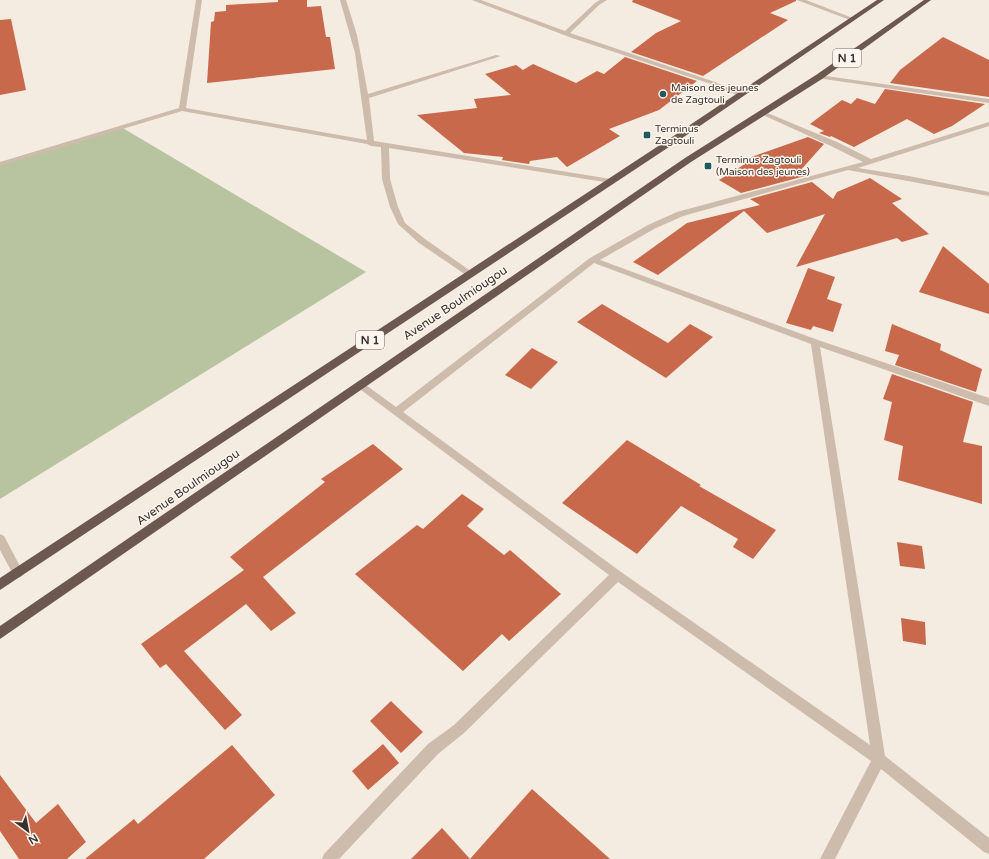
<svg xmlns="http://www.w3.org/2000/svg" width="989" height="859" viewBox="0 0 989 859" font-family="'Varela Round',sans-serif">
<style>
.green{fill:#b8c4a0}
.building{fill:#c8694b}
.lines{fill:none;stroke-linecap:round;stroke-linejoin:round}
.minor{fill:#cdbbac;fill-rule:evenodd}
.trunk{fill:#6c584f;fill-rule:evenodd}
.poi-dot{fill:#1f5a5e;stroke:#fbf5ee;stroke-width:1.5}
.labels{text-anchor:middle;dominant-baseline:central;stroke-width:3;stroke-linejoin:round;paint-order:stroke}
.far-poi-label{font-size:10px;fill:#3b302b;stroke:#fbf5ee;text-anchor:start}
.shield{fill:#fbf5ee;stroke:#756b66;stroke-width:1}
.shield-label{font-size:11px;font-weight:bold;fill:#3b302b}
.street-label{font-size:12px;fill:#3b302b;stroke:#fbf5ee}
</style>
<rect width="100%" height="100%" fill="#f4ebe1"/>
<polygon class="green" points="121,127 366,272 0,499 0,165"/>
<g class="building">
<polygon points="278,0 307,0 307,7 321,6 326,37 330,37 335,69 207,83 211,22 214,21 215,12 226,11 226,5 278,2"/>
<polygon points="633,0 796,0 796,1 770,13 788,20 703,76 631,52 656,33 681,21 632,2"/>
<polygon points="11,19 26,90 0,95 0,20"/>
<polygon points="943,37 989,60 989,97 890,83 900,70"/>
<polygon points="625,57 697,81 659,110 609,129 620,136 567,167 557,157 530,161 529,164 502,160 503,157 464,153 417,115 477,108 474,99 511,95 485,74 516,65 523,70 533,64 576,83 597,71 604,74"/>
<polygon points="885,89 985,104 952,126 934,134 907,119 854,147 831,136 830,137 819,133 824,131 810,124 842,100 851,104 857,98 875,104"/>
<polygon points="808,137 824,144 799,172 805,176 741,193 719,180 745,164 740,161"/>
<polygon points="870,178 902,199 892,203 929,234 902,242 897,238 796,267 825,214 767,233 744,211 658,275 633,262 687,223 760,205 750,199 812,182 833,199 837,192"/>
<polygon points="943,246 989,284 989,314 919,292"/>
<polygon points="808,268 835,277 827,299 842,304 833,332 813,326 811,330 786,323"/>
<polygon points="602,304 668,343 690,324 713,337 666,378 577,322"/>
<polygon points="892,324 941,344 940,350 982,369 976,392 895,365 899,355 885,351"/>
<polygon points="532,348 558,362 531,389 505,375"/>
<polygon points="892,374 973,402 963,442 982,446 982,504 898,480 903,446 884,440 892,402 883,399"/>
<polygon points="627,440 701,485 699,486 776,530 753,559 733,547 738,539 681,506 637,554 562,503"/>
<polygon points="373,444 403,469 263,577 296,613 271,631 246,604 184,651 242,715 225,730 166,664 160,668 141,644 244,570 230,557 325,482 321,479"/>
<polygon points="462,494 484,509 467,526 504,555 510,550 561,594 509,641 502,634 463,671 355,574 417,525 423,529"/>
<polygon points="897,542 922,546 925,569 900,566"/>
<polygon points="901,618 925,622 926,645 903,641"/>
<polygon points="391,701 423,732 401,753 370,721"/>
<polygon points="383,744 399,763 368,790 352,771"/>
<polygon points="232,745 275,795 204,859 85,859 134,819 138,824"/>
<polygon points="0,775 36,823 58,804 86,842 67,859 19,859 0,831"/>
<polygon points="532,789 610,859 411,859 442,828 470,859"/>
</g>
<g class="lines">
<g class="minor">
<polygon points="196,0 202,0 186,108 367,140 355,53 340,0 346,0 357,35 368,94 496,55 501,56 369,98 374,141 611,179 615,181 611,183 389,148 390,179 398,207 405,223 425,239 472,272 473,274 472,276 469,277 419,243 398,224 390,207 382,179 381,147 371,146 367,144 182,111 0,166 0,162 179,108"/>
<polygon points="472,0 481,0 565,31 595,3 600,0 607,0 599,5 570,33 715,82 744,95 739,96 711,84 572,38"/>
<polygon points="797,0 806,0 855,19 850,20"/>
<polygon points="819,75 989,99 989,103 817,78 816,77"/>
<path d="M761,112H765L837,142L871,159L989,122V126L858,168L909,176L989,192V196L848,170L683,216L654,229L600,260L818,340L989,398V406L820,347L885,756L989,838V854L984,852L881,769L835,859H820L871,761L618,582L464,733L438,754L339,859H322L324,854L428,744L454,725L609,575L357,387L355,385L357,383H363L396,407L590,258L648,225L677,212L863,162L831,146L761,114ZM594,263L811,344L870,745L621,572L403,412Z"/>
<polygon points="0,534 4,536 22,570 24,573 22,576 18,578 14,576 0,550"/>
</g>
<g class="trunk">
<polygon points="877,0 884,0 675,143 0,590 0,578 669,139"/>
<polygon points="924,0 931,0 822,79 691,162 0,639 0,626 685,158 816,75"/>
</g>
</g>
<g class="poi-dot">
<circle cx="663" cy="94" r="4"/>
<rect x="643" y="131" width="8" height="8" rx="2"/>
<rect x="704" y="162" width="8" height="8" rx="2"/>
</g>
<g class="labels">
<g class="far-poi-label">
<text x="671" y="88">Maison des jeunes<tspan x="671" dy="12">de Zagtouli</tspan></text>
<text x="655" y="129">Terminus<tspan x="655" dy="12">Zagtouli</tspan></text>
<text x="716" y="160">Terminus Zagtouli<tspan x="716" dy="12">(Maison des jeunes)</tspan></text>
</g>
<g class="shield">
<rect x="833" y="49" width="28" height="18" rx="3"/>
<rect x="356" y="331" width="28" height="18" rx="3"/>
</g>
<g class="shield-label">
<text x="847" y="58">N 1</text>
<text x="370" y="340">N 1</text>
</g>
<g class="street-label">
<text transform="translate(455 303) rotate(-34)">Avenue Boulmiougou</text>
<text transform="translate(188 487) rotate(-35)">Avenue Boulmiougou</text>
</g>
</g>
<g transform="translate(28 831) rotate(148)" stroke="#fbf5ee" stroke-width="3" paint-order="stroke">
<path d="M0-3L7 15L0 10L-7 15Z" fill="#3b302b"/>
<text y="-6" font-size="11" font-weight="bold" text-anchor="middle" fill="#3b302b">N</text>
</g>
</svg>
